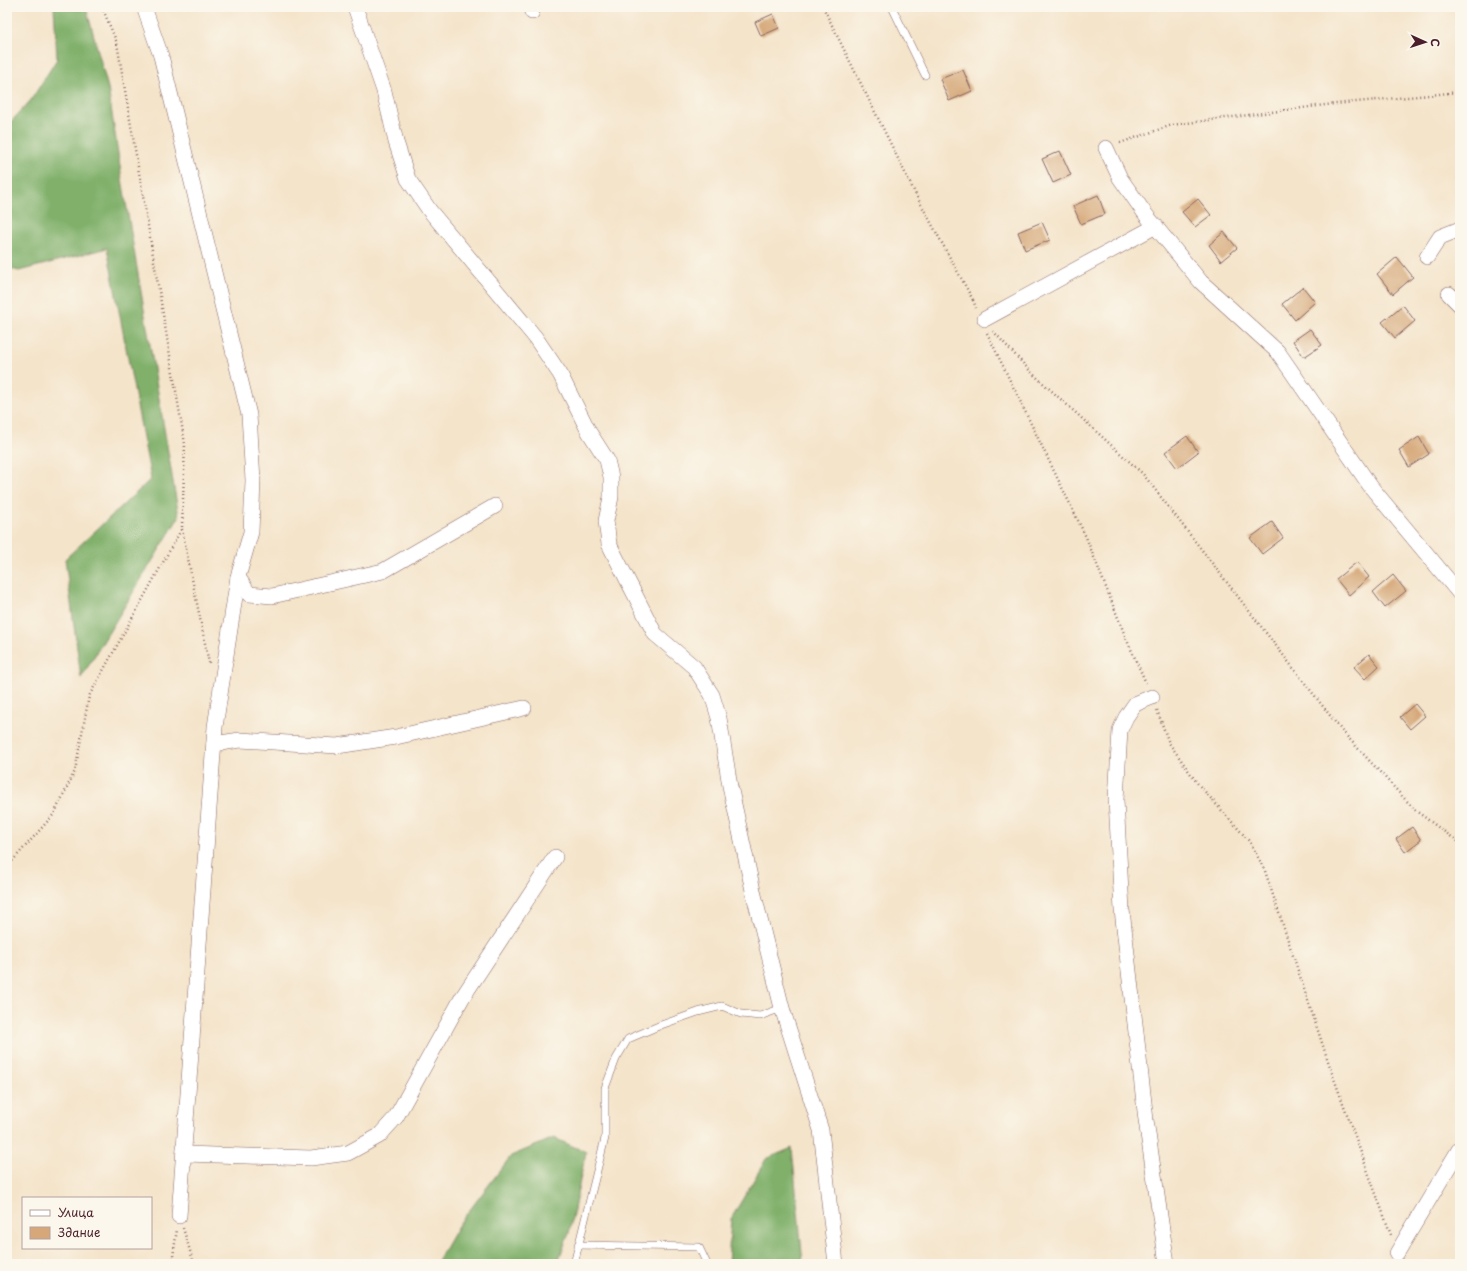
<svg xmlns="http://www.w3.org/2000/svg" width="1467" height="1271" viewBox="0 0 1467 1271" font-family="'Playpen Sans',sans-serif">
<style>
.forest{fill:#80b06b;stroke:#65684b}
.building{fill:#d6a879}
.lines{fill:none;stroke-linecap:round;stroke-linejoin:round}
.service-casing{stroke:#866463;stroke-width:8}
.minor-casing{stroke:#866463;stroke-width:16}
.path{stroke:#866463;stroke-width:2.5;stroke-dasharray:1 3;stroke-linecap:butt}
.service{stroke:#fff;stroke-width:7}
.minor{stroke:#fff;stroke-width:15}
</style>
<rect width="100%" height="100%" fill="#fbf7ec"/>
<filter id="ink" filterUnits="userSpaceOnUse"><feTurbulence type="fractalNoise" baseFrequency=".025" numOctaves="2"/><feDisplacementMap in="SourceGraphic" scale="8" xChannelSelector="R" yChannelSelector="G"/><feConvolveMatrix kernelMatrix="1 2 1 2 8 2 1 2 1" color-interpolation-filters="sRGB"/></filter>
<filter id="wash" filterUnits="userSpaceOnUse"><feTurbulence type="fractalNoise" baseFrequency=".012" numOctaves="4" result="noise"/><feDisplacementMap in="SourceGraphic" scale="16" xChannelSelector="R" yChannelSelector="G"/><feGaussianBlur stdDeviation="0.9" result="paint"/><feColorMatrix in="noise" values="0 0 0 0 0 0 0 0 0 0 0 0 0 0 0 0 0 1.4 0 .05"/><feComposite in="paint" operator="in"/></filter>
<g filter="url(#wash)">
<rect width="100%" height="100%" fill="#f4e4ca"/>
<g class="forest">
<polygon points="54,7 86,7 108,88 121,173 179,517 81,678 65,559 151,479 107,248 19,271 7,268 7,126 31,100 57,59"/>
<polygon points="554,1138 586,1152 569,1233 557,1264 436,1264 459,1224 511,1156"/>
<polygon points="792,1148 803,1264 728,1264 731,1219 766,1159"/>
</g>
<g id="blocks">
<g class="building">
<polygon points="773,14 779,28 761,36 755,22"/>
<polygon points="963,70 972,91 949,101 940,79"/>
<polygon points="1060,151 1071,175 1053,183 1042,159"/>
<polygon points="1098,195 1105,214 1081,224 1073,206"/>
<polygon points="1198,199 1211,215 1195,227 1182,212"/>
<polygon points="1042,222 1050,240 1025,250 1018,232"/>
<polygon points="1224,232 1237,248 1221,261 1209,245"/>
<polygon points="1397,257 1413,277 1393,294 1377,274"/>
<polygon points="1303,287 1315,302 1295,320 1282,304"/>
<polygon points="1403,305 1415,321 1395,338 1382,322"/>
<polygon points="1310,329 1322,345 1304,357 1293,341"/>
<polygon points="1187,436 1198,452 1177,468 1165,452"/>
<polygon points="1419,437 1429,454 1409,467 1399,450"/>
<polygon points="1272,522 1283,538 1262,554 1250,538"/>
<polygon points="1357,562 1369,577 1349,595 1336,579"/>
<polygon points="1393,575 1406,591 1385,608 1373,592"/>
<polygon points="1369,654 1379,666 1365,679 1354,667"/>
<polygon points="1415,704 1425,716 1410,729 1400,717"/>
<polygon points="1412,827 1421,840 1405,852 1396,839"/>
</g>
</g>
</g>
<g filter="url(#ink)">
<use href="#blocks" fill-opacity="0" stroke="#866463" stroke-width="1"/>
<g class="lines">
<g class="service-casing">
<g id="service">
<polyline points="892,7 925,75"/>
<polyline points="578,1245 699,1247 707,1264"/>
<polyline points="574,1264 605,1138 605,1088 616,1059 628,1039 661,1025 698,1012 722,1006 741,1014 760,1016 782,1008"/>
</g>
</g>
<g class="minor-casing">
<g id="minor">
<polyline points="144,7 161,56 249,415 253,480 251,532 238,577 215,727 179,1216"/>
<polyline points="355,7 384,91 396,142 408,179 430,211 535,337 560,374 589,432 607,460 611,477 611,497 606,521 609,544 655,634 694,667 712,695 719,718 730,786 754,895 782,1008 821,1130 836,1264"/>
<polyline points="531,7 532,12"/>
<polyline points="1106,148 1120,178 1146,215 1201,282 1278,352 1371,487 1460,594"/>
<polyline points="1427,257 1440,237 1460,229"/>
<polyline points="1449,294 1460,305"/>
<polyline points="985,319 1156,226"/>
<polyline points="238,577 249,594 272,596 383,571 495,506"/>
<polyline points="1152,697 1135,704 1126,717 1120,730 1116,800 1122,910 1146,1120 1167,1264"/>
<polyline points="214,744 240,740 337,746 396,737 524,708"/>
<polyline points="185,1154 311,1158 348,1153 379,1136 396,1117 462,998 555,857"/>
<polyline points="1397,1253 1460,1148"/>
</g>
</g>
<g class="path">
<polyline points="823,7 917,197 973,300"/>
<polyline points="1120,143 1172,125 1325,105 1460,92"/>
<polyline points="973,300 976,308"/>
<polyline points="993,331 1032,373 1143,474 1342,731 1416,811 1460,843"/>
<polyline points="987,333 1086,537 1126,638 1146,683"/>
<polyline points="182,529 209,663"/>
<polyline points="1157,710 1169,743 1198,784 1250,842 1265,871 1332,1073 1391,1235"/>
<polyline points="7,867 54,814 75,771 89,696 182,528 185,444 117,43 102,7"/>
<polyline points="183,1228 194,1264"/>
<polyline points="172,1264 177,1229"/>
</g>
<use href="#service" class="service"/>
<use href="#minor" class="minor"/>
</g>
</g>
<rect width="1467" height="1271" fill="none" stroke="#fbf7ec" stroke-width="24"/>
<rect x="22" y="1197" width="130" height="52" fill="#fbf7ec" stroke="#b4a19f"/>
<rect x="30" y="1210" width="20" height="6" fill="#ffffff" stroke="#b4a19f"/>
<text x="58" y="1217" font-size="12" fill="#4a1f2b">Улица</text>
<rect x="30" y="1227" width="20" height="12" fill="#d6a879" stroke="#b4a19f"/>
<text x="58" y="1237" font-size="12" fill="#4a1f2b">Здание</text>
<g transform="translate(1425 42) rotate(93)" stroke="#fbf7ec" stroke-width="3" paint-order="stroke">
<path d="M0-3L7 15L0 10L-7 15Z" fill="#4a1f2b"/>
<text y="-6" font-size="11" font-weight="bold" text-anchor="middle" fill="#4a1f2b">С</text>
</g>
</svg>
